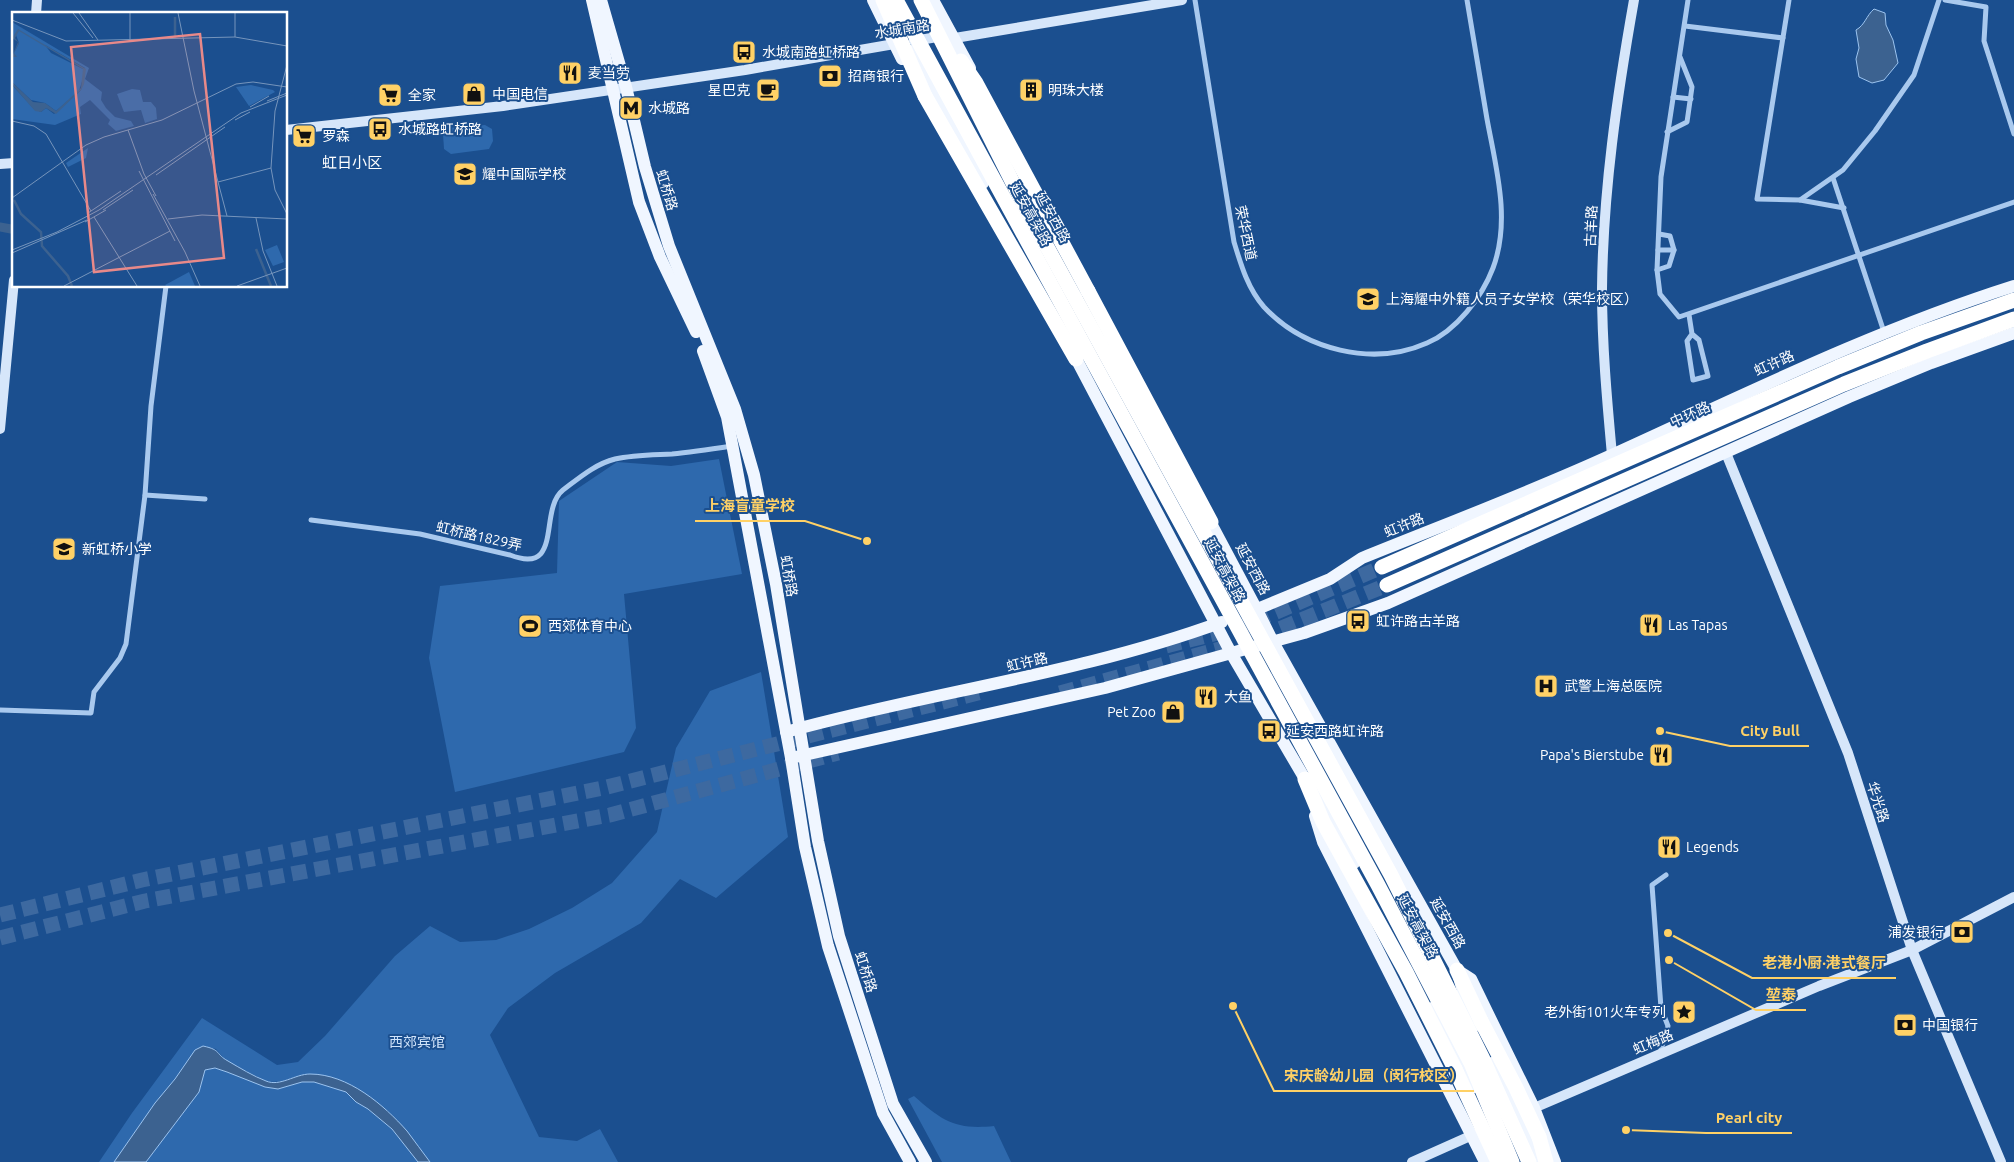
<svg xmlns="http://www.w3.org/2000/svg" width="2014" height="1162" viewBox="0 0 2014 1162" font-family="Ubuntu,'Noto Sans SC',sans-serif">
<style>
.green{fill:#2e69ad}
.water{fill:#3c6290;stroke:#9cc4f0}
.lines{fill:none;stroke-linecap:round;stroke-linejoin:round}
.canal{stroke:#3c6290;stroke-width:9}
.highway-tunnel{stroke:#3d69a0;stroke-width:15;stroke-dasharray:15 8;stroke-linecap:butt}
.street{stroke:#a9c9ee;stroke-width:5}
.secondary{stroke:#d6e6fa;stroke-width:10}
.primary{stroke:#f0f6ff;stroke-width:12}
.highway{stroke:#fff;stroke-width:15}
.highway-bridge{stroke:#fff;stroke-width:15}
.labels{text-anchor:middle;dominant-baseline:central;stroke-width:4;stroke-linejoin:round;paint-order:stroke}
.street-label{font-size:14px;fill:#fff;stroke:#1b4f8f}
.poi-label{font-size:14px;fill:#fff;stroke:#1b4f8f;text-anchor:start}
.park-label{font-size:14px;fill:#cfe3fa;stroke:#1b4f8f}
.neighbourhood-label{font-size:15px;fill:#fff;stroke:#1b4f8f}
.inset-river{fill:none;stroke:#3c6290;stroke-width:2.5}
.inset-road{fill:none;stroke:#7695bc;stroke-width:1}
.view{fill:#e88989;fill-opacity:0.15;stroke:#e88989;stroke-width:2.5}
.inset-edge{fill:none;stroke:#fff;stroke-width:2.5}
.leader{fill:none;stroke:#ffd166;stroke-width:2}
.callout-dot{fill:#ffd166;stroke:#1b4f8f;stroke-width:2}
.callout-label{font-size:15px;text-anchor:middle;font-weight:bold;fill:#ffd166;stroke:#1b4f8f;stroke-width:4;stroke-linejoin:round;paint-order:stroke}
</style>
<rect width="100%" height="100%" fill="#1b4f8f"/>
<g class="green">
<polygon points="485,125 492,129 493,141 489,149 451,154 444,149 443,134 449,128"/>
<polygon points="719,459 742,574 624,594 636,728 624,752 455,792 429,658 440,586 557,573 559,501 617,462 671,466"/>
<polygon points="761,672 788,837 716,898 680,879 641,923 555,973 508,1008 490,1035 539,1137 577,1141 600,1129 618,1162 430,1162 408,1133 389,1112 359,1090 342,1081 328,1077 297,1076 285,1081 268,1082 226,1061 216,1049 203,1046 195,1050 175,1079 155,1103 114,1162 99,1162 132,1113 202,1018 277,1065 298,1062 325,1036 395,956 430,926 460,942 496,940 529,929 572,908 612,883 657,832 676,748 710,691"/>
<polygon points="215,1068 241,1076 265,1087 278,1089 302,1082 314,1082 346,1092 356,1102 368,1109 392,1129 418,1162 146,1162 199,1092 205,1070"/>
<path d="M914,1096C942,1121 956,1130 994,1126L1011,1162H942L908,1099Z"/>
</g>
<g class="water">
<path d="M1874,9L1885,13L1886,25L1893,40L1898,63L1884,80L1872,83L1859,77L1856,59L1859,48L1856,30C1865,25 1866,16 1874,9Z"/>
<path d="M203,1046C222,1050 215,1054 228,1061C240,1068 253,1076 266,1081C280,1087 295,1074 310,1074C348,1074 384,1105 407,1131C415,1141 422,1152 430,1162H418L392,1129L368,1109L356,1102L346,1092L314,1082H302L278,1089L265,1087L227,1072L215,1068L205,1070L199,1092L146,1162H114L155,1103L175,1079L195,1050Z"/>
</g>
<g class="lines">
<polyline class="canal" points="0,227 11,229"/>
<g class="highway-tunnel">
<polyline points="1166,646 1241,627 1382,567"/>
<polyline points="1060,693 1252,640 1387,585"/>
<polyline points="0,915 142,880 603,788 986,691"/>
<polyline points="0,938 145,901 610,815 838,753"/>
</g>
<g class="street">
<path d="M1195,0L1234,242C1241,265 1248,289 1264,307C1304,350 1373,367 1427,343C1456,331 1482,297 1493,268C1511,220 1496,168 1487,119C1480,79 1474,40 1467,0"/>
<polyline points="1688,0 1661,177 1657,270 1660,294 1679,317 2014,202"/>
<polyline points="1789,0 1757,199 1800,200 1843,170 1875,131 1914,75 1939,0"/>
<polyline points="1945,0 1986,7 1984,41 2014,134"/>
<polyline points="1685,26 1783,38"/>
<polyline points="1673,97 1691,99"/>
<polyline points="1667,132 1687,122 1692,87 1680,57"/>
<polyline points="1833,178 1884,332"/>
<polyline points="1800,200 1844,208"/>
<polyline points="1658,250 1674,250"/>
<polyline points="1657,270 1669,266 1674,250 1670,236 1659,234"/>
<polyline points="1689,315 1692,334 1687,341 1693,380 1708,376 1699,340 1692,334"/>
<polyline points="145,495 205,499"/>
<path d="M311,520L420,534L510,555C564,576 538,510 563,490C579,478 595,464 615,459C633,455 653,455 672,454C692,452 712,449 732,446"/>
<polyline points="0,710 91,713 94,692 120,658 126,644 145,495 151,406 166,286"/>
<polyline points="1660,1053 1668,1026 1661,1008 1652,885 1666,875"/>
</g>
<g class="secondary">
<polyline points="36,14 37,0"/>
<polyline points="914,41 937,37 955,38 1182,0"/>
<polyline points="286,130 503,106 745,70 900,43"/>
<polyline points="0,164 14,163"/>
<polyline points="0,429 14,280"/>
<polyline points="1726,453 1848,753 1912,950 2001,1162"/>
<path d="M1612,455C1607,400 1602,345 1602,289C1603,191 1617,96 1634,0"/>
<polyline points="1527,1111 1819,986 1912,950 2014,897"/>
<polyline points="1412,1162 1477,1133"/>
</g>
<g class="primary">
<polyline points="592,0 639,202 660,257 696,332"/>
<polyline points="601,0 626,87 645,167 669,246 735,409 754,475 776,584 818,841 839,936 893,1104 926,1162"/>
<polyline points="873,0 902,59"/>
<polyline points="933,0 970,68"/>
<polyline points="912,51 983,183"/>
<polyline points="703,351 727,417 791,758 805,847 828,946 883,1113 910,1162"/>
<polyline points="1072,351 1231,653 1305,779 1321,802 1354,863"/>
<polyline points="1206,514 1257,610 1273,642 1457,970 1473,1027"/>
<path d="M1250,612L1330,579L1362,558C1446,524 1531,492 1614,454C1746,394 1875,330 2014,286"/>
<path d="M786,732C930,692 1080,674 1222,622"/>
<polyline points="791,758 1105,688 1304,633 1388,603 1849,397 1931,363 2014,333"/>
<polyline points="1315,816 1323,842 1485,1162"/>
<polyline points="1457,970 1471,979 1534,1108 1555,1162"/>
<polyline points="1432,1008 1475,1087"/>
<polyline points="1492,1063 1519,1114 1540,1162"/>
</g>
<g class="highway">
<polyline points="925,96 1076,359"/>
<polyline points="1088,291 1211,522"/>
<polyline points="1382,567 1838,367 1921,333 2014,300"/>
<polyline points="1387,585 1844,384 1927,351 2014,319"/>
<polyline points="1305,779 1323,822 1406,972 1455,1069"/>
<polyline points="1457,970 1481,1021"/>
<polyline points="1539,1137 1546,1162"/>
</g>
<g class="highway-bridge">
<polyline points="883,0 925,96"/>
<polyline points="896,0 1378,885 1471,1063 1512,1162"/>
<polyline points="921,0 1024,205 1391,875 1482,1057 1529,1162"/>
<polyline points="961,61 976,83 1088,291"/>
<polyline points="1481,1021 1516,1088 1539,1137"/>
<polyline points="1455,1069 1498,1162"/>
</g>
</g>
<defs>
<g id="bus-square" transform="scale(1.25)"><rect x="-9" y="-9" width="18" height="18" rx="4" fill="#ffd166" stroke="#1b4f8f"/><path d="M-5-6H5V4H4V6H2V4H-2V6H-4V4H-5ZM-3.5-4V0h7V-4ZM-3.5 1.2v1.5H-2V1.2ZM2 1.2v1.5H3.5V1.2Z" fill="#111"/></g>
<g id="restaurant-square" transform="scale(1.25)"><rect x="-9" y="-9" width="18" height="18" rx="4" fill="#ffd166" stroke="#1b4f8f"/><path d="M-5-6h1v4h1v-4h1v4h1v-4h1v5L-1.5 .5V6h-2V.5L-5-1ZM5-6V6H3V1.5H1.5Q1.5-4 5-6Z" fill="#111"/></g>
<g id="bank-square" transform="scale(1.25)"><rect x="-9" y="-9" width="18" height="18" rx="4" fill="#ffd166" stroke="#1b4f8f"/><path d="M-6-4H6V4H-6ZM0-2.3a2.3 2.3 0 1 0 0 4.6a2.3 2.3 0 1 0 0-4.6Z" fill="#111"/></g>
<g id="cafe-square" transform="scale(1.25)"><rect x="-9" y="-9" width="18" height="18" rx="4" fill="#ffd166" stroke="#1b4f8f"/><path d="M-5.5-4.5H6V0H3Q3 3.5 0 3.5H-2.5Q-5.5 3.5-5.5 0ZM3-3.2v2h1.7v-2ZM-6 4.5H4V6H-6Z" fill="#111"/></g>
<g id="building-square" transform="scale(1.25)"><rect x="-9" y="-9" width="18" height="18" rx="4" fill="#ffd166" stroke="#1b4f8f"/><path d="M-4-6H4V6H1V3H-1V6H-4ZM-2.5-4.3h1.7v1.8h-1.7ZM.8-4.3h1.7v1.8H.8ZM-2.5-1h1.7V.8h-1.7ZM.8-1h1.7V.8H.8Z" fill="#111"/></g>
<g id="shop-square" transform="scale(1.25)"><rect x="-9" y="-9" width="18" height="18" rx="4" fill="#ffd166" stroke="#1b4f8f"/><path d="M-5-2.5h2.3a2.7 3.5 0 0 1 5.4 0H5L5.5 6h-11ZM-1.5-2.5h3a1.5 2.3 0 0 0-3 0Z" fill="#111"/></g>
<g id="supermarket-square" transform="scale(1.25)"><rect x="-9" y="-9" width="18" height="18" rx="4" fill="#ffd166" stroke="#1b4f8f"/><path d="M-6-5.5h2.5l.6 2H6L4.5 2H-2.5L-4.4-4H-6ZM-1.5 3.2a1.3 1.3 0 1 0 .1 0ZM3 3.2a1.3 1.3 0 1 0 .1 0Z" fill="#111"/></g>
<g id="metro-square" transform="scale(1.25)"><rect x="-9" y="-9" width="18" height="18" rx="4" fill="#ffd166" stroke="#1b4f8f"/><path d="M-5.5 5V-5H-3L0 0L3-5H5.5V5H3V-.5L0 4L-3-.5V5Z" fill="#111"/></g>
<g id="school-square" transform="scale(1.25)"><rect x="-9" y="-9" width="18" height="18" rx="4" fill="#ffd166" stroke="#1b4f8f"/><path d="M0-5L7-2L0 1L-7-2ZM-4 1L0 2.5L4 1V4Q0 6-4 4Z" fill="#111"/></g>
<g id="stadium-square" transform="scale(1.25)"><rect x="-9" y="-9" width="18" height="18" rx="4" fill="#ffd166" stroke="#1b4f8f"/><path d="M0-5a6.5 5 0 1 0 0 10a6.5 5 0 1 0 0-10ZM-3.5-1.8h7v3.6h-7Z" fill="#111"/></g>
<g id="hospital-square" transform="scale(1.25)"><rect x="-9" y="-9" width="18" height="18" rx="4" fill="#ffd166" stroke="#1b4f8f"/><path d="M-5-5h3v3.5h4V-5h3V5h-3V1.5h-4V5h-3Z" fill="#111"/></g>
<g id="sight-square" transform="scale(1.25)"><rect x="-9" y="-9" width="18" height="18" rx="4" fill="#ffd166" stroke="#1b4f8f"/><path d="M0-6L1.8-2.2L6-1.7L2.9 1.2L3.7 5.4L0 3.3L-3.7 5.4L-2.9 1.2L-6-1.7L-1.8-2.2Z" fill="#111"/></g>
</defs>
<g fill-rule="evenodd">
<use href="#bus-square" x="744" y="52"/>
<use href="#restaurant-square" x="570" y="73"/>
<use href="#bank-square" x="830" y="76"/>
<use href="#cafe-square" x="768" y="90"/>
<use href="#building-square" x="1031" y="90"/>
<use href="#shop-square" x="474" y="94"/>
<use href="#supermarket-square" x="390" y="95"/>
<use href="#metro-square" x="631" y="108"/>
<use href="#bus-square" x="380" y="129"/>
<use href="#supermarket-square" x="304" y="136"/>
<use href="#school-square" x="465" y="174"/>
<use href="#school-square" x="1368" y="299"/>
<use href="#school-square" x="64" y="549"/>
<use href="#bus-square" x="1358" y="621"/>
<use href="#restaurant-square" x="1651" y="625"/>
<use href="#stadium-square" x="530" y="626"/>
<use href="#hospital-square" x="1546" y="686"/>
<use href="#restaurant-square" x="1206" y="697"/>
<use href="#shop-square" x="1173" y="712"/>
<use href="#bus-square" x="1269" y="731"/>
<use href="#restaurant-square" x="1661" y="755"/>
<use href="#restaurant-square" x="1669" y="847"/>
<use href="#bank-square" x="1962" y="932"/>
<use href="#sight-square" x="1684" y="1012"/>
<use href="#bank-square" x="1905" y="1025"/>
</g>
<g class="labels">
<g class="street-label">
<text transform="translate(902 29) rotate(-9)">水城南路</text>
<text transform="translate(667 190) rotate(73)">虹桥路</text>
<text transform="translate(1031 214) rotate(61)">延安高架路</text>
<text transform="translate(1053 217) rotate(61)">延安西路</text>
<text transform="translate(1591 226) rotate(-87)">古羊路</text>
<text transform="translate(1246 233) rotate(78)">荣华西道</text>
<text transform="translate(1774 363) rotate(-24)">虹许路</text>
<text transform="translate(1690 414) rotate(-24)">中环路</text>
<text transform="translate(1404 525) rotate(-22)">虹许路</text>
<text transform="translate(479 536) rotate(13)">虹桥路1829弄</text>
<text transform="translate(1253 569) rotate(62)">延安西路</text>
<text transform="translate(1225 570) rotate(62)">延安高架路</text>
<text transform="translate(789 576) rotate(80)">虹桥路</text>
<text transform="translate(1027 662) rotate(-13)">虹许路</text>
<text transform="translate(1878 802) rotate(72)">华光路</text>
<text transform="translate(1448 923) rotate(61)">延安西路</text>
<text transform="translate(1418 926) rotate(62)">延安高架路</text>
<text transform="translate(866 972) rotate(72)">虹桥路</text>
<text transform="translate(1653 1042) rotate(-23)">虹梅路</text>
</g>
<g class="poi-label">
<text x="762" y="52">水城南路虹桥路</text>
<text x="588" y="73">麦当劳</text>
<text x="848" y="76">招商银行</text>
<text x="750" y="90" text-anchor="end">星巴克</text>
<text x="1048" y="90">明珠大楼</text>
<text x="492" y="94">中国电信</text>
<text x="408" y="95">全家</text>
<text x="648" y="108">水城路</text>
<text x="398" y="129">水城路虹桥路</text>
<text x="322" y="136">罗森</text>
<text x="482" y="174">耀中国际学校</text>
<text x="1386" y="299">上海耀中外籍人员子女学校（荣华校区）</text>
<text x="82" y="549">新虹桥小学</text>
<text x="1376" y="621">虹许路古羊路</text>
<text x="1668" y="625">Las Tapas</text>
<text x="548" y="626">西郊体育中心</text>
<text x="1564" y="686">武警上海总医院</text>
<text x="1224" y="697">大鱼</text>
<text x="1156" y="712" text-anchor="end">Pet Zoo</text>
<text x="1286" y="731">延安西路虹许路</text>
<text x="1644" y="755" text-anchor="end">Papa's Bierstube</text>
<text x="1686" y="847">Legends</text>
<text x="1944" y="932" text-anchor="end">浦发银行</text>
<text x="1666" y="1012" text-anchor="end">老外街101火车专列</text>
<text x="1922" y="1025">中国银行</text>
</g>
<g class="park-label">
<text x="417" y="1042">西郊宾馆</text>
</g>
<g class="neighbourhood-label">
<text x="352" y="162">虹日小区</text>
</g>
</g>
<g transform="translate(12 12)">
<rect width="275" height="275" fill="#1b4f8f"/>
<path d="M0,10L77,56L73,67L90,80L89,88L94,96L103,105L119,109L122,114L104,119L96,112L98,108L78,88L68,95L69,102L43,113L0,107V73L22,97L29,100L34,96L42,102L67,80L69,78L72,69L71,66L67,79L44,99L33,91L19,88L0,70V45H4L2,41L7,31L4,23L0,26ZM33,33L73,56L71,61V57L39,41ZM239,73L261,78L263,80L237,94L224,75ZM120,77L128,78L131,90H139L144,96L145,107L133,111L129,98L112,100L105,82ZM76,136L74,146L56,155L54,151ZM265,233L272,250L261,254L253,238ZM177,260L183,274H154L153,273Z" fill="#2e69ad" fill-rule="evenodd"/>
<path d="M6,17L74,57L72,72L69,78L44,102L34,96L29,100L23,99L2,75L0,70L21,90L33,91L44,99L69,76L71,57L7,19L3,26L7,31L2,41L5,45H0L6,30L0,26Z" fill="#3c6290"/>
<path class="inset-river" d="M163,26V5M2,188L9,202L29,220L30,234L56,264L60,274M244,237L259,274"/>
<path class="inset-road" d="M61,1L81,26M67,1L86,28M166,1L182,79L215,204M0,8L54,29L223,25L275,34M223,25V1M118,27V1M275,53L263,99L259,156L263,178L275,202M255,89L275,81M238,95L257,84M223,108L238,100M0,109L22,114L34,122L79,199M116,118L132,162L144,184M127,159L163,229M144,163L213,115M206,170L259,156M141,182L173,240L188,274M0,186L74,133L92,125L150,108L224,72L241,70L275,75M91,198L121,178M76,201L109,179M82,205L125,274M244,206L251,239L265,274M156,207L190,203L275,207M73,210L94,198M0,238L45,220L87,198L229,101L275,83M0,241L75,208M52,274L158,219M225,274L275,256"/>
<path class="view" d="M188,22L212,246L82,260L59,35Z"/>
<rect width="275" height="275" class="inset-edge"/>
</g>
<path class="leader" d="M867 541L805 521H695M1660 731L1730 746H1809M1668 933L1752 978H1896M1669 960L1756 1010H1806M1233 1006L1274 1091H1474M1626 1130L1706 1133H1792"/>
<g class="callout-dot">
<circle cx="867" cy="541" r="5"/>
<circle cx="1660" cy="731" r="5"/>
<circle cx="1668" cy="933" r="5"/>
<circle cx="1669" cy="960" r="5"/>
<circle cx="1233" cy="1006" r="5"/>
<circle cx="1626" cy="1130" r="5"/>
</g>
<g class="callout-label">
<text x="750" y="511">上海盲童学校</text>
<text x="1770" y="736">City Bull</text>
<text x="1824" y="968">老港小厨·港式餐厅</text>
<text x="1781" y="1000">堃泰</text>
<text x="1374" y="1081">宋庆龄幼儿园（闵行校区）</text>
<text x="1749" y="1123">Pearl city</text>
</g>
</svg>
